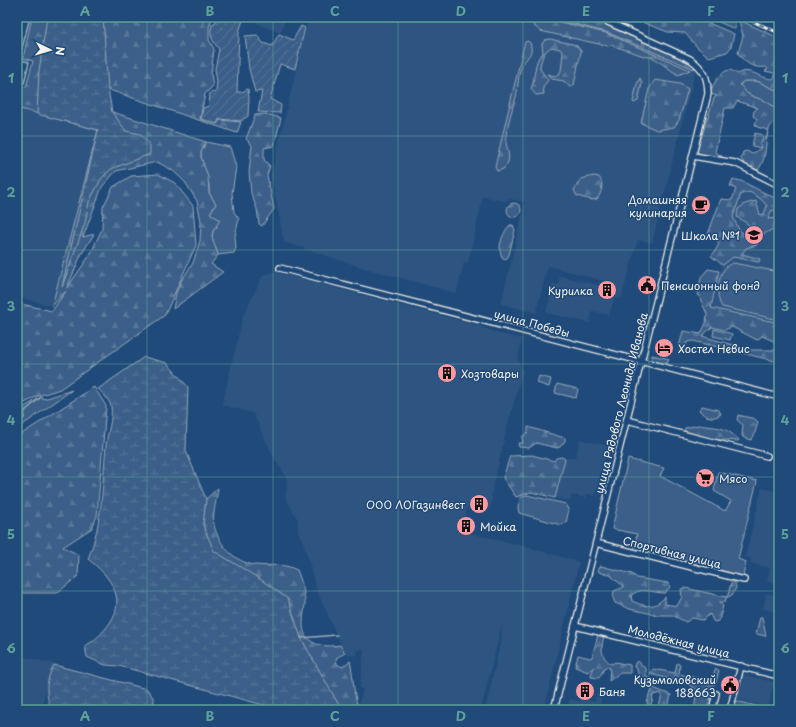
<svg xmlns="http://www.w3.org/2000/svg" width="796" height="727" viewBox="0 0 796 727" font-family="'Playpen Sans',sans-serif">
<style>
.built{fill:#2d5581}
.green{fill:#3a5f88;stroke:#97a8b8}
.forest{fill:url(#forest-firs);stroke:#97a8b8}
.wetland{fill:url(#wetland-marsh);stroke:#97a8b8}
.garden{fill:url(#garden-furrows);stroke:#97a8b8}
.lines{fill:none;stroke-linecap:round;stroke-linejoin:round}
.stream{stroke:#9cacbb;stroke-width:1.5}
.minor-casing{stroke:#f4f1e8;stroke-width:8}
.minor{stroke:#1f4a7a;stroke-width:5.5}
.rail-casing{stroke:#f4f1e8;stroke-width:3}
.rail{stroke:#1f4a7a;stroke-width:1.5;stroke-dasharray:4.5;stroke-linecap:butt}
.grid{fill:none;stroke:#5fa199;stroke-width:1;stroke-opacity:0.55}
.labels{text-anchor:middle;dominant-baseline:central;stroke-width:3;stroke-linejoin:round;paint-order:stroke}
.poi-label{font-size:11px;fill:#f4f1e8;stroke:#1f4a7a;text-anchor:start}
.street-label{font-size:11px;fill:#f4f1e8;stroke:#1f4a7a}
.neatline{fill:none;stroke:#5fa199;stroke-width:1.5}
.grid-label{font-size:13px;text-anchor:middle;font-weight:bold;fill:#5fa199}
</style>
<defs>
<pattern id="forest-firs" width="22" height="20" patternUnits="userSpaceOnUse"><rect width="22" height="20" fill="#3a5f88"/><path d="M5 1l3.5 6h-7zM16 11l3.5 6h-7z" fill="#577699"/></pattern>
<pattern id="wetland-marsh" width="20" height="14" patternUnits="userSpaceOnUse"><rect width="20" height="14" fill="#3a5f88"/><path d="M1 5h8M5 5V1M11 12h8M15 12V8" fill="none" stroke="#577699"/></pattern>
<pattern id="garden-furrows" width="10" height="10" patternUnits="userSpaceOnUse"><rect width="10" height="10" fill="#3a5f88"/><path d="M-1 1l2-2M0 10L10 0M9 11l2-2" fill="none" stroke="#577699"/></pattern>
</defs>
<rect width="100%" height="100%" fill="#1f4a7a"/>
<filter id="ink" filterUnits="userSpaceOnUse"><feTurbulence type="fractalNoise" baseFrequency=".025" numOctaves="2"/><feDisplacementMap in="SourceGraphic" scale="8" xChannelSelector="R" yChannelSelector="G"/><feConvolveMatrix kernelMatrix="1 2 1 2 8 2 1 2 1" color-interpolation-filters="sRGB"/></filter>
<g filter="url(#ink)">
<g class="built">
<polygon points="259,17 287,17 280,33 256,23"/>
<polygon points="309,17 546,17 606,32 694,69 695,72 652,243 638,240 621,299 615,297 609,315 592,311 590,323 546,313 553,284 558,285 560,276 606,287 608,282 548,266 536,313 501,304 525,202 509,199 506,201 483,197 468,263 464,262 457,292 455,293 361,267 284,242 271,175"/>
<polygon points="17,108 98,129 52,306 17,297"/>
<polygon points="741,181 779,200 779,323 712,308"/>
<polygon points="275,272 473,324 497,333 522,339 518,359 523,371 508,423 491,496 493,497 489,510 475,506 474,508 467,507 464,521 461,521 460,526 461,526 461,531 520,545 579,562 544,710 485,710 501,641 502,624 481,710 366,710 359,703 363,690 360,688 364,648 357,651 355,647 357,656 346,654 341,645 317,591 305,548 298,531 298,520 285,497 287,486 286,476 275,460 253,413 222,405 243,316 263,275"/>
<polygon points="580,439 608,446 595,496 587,494 586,498 572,495 570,501 555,498 565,459 576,457"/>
<polygon points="762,488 779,492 779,584 767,581 770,568 750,563 751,558 745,557"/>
<polygon points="766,593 779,596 779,613 763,609"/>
<polygon points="17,655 63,666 54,690 46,689 41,710 17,710"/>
<polygon points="740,674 774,682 768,707 734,699"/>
<polygon points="598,690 603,692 599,710 589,710 568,705 570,699 579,701 580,698 595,702"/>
</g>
<g class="green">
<polygon points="707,17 735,17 735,29"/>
<path d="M744,81H757L776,90L779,89V107L772,106C765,99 756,99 748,94C744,91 744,87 739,86Z"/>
<polygon points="755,133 763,135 761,148 752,146"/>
<polygon points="206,142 230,147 236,167 232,193 234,212 239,219 235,236 236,248 234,253 218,255 212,237 213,231 217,227 210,213 216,204 209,193 209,185 201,157 201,152"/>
<path d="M733,263L779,272V320L722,307C714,295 718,267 733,263Z"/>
<polygon points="714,329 732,334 730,340 713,336"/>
<polygon points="539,376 551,379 549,387 537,383"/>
<polygon points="557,384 578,389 576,398 555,393"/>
<polygon points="72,390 17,429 17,413 21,409 41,397 44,399"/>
<polygon points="628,459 664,468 660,476 725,511 731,501 714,491 718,472 757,481 738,559 746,562 743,576 634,549 637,534 612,529"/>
<polygon points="527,495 566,504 569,509 566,523 561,525 519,513 518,508 520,498"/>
<polygon points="760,617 762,617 766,636 756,634"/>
<polygon points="736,701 768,709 768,710 734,710"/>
</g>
<g class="forest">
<polygon points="32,17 212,17 209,27 209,40 214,49 211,74 213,86 205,94 200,119 217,124 220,120 241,122 237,133 53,71 47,91 206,142 201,152 201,157 208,177 209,193 216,204 210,213 220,220 213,231 212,237 218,255 211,264 223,272 173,309 176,293 181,281 193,263 200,241 201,221 197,201 185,182 172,170 157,162 116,171 102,187 83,237 94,234 81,255 67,288 90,255 102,229 103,207 113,187 131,176 158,174 175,183 193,206 196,245 165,315 60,389 38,396 17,407 17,303 52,311 66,291 52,306 98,130 17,108 18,84 26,87 33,61 23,58"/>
<polygon points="533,17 539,17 606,33 690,70 678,75 654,58 644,56 611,45 608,46 540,31 531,23"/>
<polygon points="546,17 589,17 695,65 694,69 606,32"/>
<polygon points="628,17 695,17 734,34 731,47 727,52 709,57 697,47 685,33 668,32"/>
<path d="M739,20L779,38V89L776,90L757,81H744L739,85C744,87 744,91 748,94C756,99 765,99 772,106L779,107C779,126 774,118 769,129C764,143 768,157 758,170L745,164L741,159L743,152L747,151L752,154L761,148L760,144L767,136L768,130L757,127L755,124L757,119L753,116L754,111L758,108L737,101L733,108H725L715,152L722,156V158L699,154L697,151L714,98L717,96L711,94L710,92C713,85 721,70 730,70C732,70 735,73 738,74C748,66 761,79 773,79L775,76L774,73L765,71L768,69L766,67C754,69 744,63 738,53L743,36Z"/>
<path d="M550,39L576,45L581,51L574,85L570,87L564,81L552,79L547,74L555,76L558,75L561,71L563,53L560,49L551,47C544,51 540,61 540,69L548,80L543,87L544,94L536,95L531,89C536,78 533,60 543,53L542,44L545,40Z"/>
<path d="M528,41L530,43C534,54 528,55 523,64C517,74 519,86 516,97C512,109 508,123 506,135C504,149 515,158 503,169L497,171L495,167L523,49L525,42Z"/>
<polygon points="640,78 642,83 638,101 634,103 633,102 637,84"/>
<polygon points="655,80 680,84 688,89 679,120 674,127 657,130 641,123 649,89"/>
<polygon points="266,114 281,118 274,146 264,148 264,160 270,166 267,175 274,209 262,226 259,224 257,209 251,193 249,172 252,145 246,139 255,115"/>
<path d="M594,176L599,177C604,184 602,192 597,199L592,200L577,196L574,190L581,179Z"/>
<polygon points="733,179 741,181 779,200 779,209 771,211 768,219 779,218 779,226 758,237 748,224 737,217 738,209 745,204 756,201 760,215 764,214 767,206 761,199 750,192 741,194 733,217 739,230 757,245 746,248 742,254 760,259 759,262 733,257 723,265 711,256 714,253 719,244 714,236 708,234 721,199 732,200 736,189 730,186"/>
<circle cx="514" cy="210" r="7"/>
<path d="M510,225H513L515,230L509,255L507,258L504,259C495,251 503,232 510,225Z"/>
<polygon points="708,269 719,271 711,308 779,323 779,334 776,342 762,336 757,340 732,327 724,330 712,327 702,336 750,350 779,350 779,362 693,341 687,342 685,349 679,347 683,331 701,334 706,323 707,314 698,294 701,277"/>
<polygon points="652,355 669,359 667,364 652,361"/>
<polygon points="94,387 106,406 97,516 92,528 63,547 79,555 78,576 57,593 17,593 17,437"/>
<path d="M702,406L719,410L721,414C714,420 704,417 699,410Z"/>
<polygon points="738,415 755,419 758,422 754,436 751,440 744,438 742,436 743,425 737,420"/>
<path d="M698,425C717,428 724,425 739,440L738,441L711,439L684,431L685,428Z"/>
<polygon points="528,427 565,438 565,441 560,447 557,448 536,443 529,448 519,447 518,443 523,443 522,437 528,432"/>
<polygon points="532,455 554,461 556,458 562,457 565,459 555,498 531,492 516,497 503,478 510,456"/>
<path d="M218,488C217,499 212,514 214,525C219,545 234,562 255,565C272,567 281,562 297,570C301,580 305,591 305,603C305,609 303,615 303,622C302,644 321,648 340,645L345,653L336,658L337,664L342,667L350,661C354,675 353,701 360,710H325L229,584L196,524L206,499Z"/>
<path d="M601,566L632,574L637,578L668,583L670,587L665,593C653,593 640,586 631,596L632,601C646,607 654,609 665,597V604L677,606L682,597L681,589L685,588L726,597L728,595L731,583L733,581L735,583L736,588L732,595L726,598L725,602H719L723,606L719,620L716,622L713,621L710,614L703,620L692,618L686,622L672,615H657L630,609L615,603L613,598L614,591L622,588L623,586L610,575L599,572L598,570Z"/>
<path d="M600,634L604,636C601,647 600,658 612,664L615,662L630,665V673H620L609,681L610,668L608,667H605L599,678L591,677V675L594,667L588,672L575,667L578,655L590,658L592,657L598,635Z"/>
<polygon points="638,661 646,669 646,677 651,679 653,688 671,695 667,710 661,710 659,706 662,695 661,693 653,695 652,703 650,705 647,704 649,694 653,691 640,681 637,669 634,667 635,663"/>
<polygon points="677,663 680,665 679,674 710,681 713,678 715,669 719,670 716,683 708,689 711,703 709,710 694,710 697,690 688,684 650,674 653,669 675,673"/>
</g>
<g class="wetland">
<polygon points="47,17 103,17 108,89 112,112 126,131 140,134 150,145 150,154 111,169 101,179 89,202 85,223 62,287 98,130 37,114 39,71"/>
<path d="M144,357L167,363L188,387L186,451L206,499L203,525L214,551L260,579L288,599L301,638L340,707V710H282L119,666L105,665L87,657L85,646C94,641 99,636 106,628C129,601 112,578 88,559C103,520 102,486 106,446C107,434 113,419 111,406C109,400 103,393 98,389Z"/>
<path d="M54,665L147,689L154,699L153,710H52C44,695 46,679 54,665Z"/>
</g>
<g class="garden">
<path d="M216,17H244L239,32L237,92H242L248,89L249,98L248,116L241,121L219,119L217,124L201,119L203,108L209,106L210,93L216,92L217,82L215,69L219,49C212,41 209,35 212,24L216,22Z"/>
<polygon points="301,26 305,28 295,69 280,64 270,99 281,105 280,113 258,112 262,91 255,92 249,69 245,36 257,35 263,43 272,46 279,34 293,40"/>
</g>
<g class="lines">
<g class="stream">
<polyline points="17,82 24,83 29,62 19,60 30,17"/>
<polyline points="17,423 24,418 25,411 41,397"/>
<polyline points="301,638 337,635"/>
</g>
<g class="minor-casing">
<g id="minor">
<polyline points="693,156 735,163 779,185"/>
<polyline points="280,268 779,397"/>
<polyline points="627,420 767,456"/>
<polyline points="596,543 744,580"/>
<polyline points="575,626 779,676"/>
<path d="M554,710L708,94C708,77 704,69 690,59L597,17"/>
<polyline points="712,710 716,694"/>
<polyline points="730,710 741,666"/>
</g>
</g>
<use href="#minor" class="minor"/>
<g class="rail-casing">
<polyline id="rail" points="743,17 779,33"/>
</g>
<use href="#rail" class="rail"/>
</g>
</g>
<path class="grid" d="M147,17V710M273,17V710M398,17V710M523,17V710M649,17V710M17,136H779M17,250H779M17,364H779M17,477H779M17,591H779"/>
<defs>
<g id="cafe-disc" transform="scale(1)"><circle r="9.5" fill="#ff9aa2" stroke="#1f4a7a"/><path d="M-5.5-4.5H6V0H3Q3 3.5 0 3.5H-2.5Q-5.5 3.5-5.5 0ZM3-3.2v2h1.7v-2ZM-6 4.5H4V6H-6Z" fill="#111"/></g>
<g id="school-disc" transform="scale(1)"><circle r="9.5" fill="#ff9aa2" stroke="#1f4a7a"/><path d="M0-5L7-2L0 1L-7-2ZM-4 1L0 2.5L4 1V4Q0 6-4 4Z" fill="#111"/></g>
<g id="civic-disc" transform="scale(1)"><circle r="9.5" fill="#ff9aa2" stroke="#1f4a7a"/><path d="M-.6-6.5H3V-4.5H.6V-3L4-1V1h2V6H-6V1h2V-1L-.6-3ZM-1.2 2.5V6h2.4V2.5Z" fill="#111"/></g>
<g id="building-disc" transform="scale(1)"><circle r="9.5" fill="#ff9aa2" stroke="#1f4a7a"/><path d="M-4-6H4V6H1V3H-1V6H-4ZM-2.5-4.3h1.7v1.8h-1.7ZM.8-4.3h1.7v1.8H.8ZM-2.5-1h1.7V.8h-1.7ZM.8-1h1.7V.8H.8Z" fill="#111"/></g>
<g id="hotel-disc" transform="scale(1)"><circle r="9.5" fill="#ff9aa2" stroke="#1f4a7a"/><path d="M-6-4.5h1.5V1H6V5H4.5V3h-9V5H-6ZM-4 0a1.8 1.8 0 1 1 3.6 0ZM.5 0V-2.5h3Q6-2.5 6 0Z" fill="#111"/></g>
<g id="supermarket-disc" transform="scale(1)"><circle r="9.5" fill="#ff9aa2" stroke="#1f4a7a"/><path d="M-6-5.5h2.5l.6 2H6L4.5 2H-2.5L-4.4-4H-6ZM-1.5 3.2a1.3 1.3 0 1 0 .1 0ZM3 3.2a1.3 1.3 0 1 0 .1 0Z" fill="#111"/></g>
</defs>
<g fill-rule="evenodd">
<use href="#cafe-disc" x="701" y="205"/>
<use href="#school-disc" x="754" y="235"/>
<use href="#civic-disc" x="647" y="285"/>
<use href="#building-disc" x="607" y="290"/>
<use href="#hotel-disc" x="664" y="348"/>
<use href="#building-disc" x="447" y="373"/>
<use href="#supermarket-disc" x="705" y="478"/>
<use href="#building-disc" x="479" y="504"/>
<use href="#building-disc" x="466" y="526"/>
<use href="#civic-disc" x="730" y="685"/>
<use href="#building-disc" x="585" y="691"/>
</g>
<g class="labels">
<g class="poi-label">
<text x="687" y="199" text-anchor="end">Домашняя<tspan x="687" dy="13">кулинария</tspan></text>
<text x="740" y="235" text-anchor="end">Школа №1</text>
<text x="661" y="285">Пенсионный фонд</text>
<text x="593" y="290" text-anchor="end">Курилка</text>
<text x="678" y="348">Хостел Невис</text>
<text x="461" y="373">Хозтовары</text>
<text x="719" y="478">Мясо</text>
<text x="465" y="504" text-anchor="end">ООО ЛОГазинвест</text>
<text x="480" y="526">Мойка</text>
<text x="716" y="679" text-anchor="end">Кузьмоловский<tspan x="716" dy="13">188663</tspan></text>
<text x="599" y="691">Баня</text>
</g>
<g class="street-label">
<text transform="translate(532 323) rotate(15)">улица Победы</text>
<text transform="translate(621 403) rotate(-76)">улица Рядового Леонида Иванова</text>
<text transform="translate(672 552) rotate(14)">Спортивная улица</text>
<text transform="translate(679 641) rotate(14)">Молодёжная улица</text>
</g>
</g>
<rect width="796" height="727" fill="none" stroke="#1f4a7a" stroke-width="44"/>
<g transform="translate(50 50) rotate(95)" stroke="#1f4a7a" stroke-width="3" paint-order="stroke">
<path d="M0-3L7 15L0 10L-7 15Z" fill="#f4f1e8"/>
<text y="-6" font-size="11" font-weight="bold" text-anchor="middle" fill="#f4f1e8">N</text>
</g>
<rect x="22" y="22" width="752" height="683" class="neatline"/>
<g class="grid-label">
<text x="85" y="16">A</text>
<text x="210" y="16">B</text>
<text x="335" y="16">C</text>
<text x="461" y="16">D</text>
<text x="586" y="16">E</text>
<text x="711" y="16">F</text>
<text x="11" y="83">1</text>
<text x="785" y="83">1</text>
<text x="11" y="197">2</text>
<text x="785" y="197">2</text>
<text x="11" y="311">3</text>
<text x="785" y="311">3</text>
<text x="11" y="425">4</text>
<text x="785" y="425">4</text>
<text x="11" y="539">5</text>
<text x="785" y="539">5</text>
<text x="11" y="653">6</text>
<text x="785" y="653">6</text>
<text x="85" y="721">A</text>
<text x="210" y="721">B</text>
<text x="335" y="721">C</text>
<text x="461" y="721">D</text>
<text x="586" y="721">E</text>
<text x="711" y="721">F</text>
</g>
</svg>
